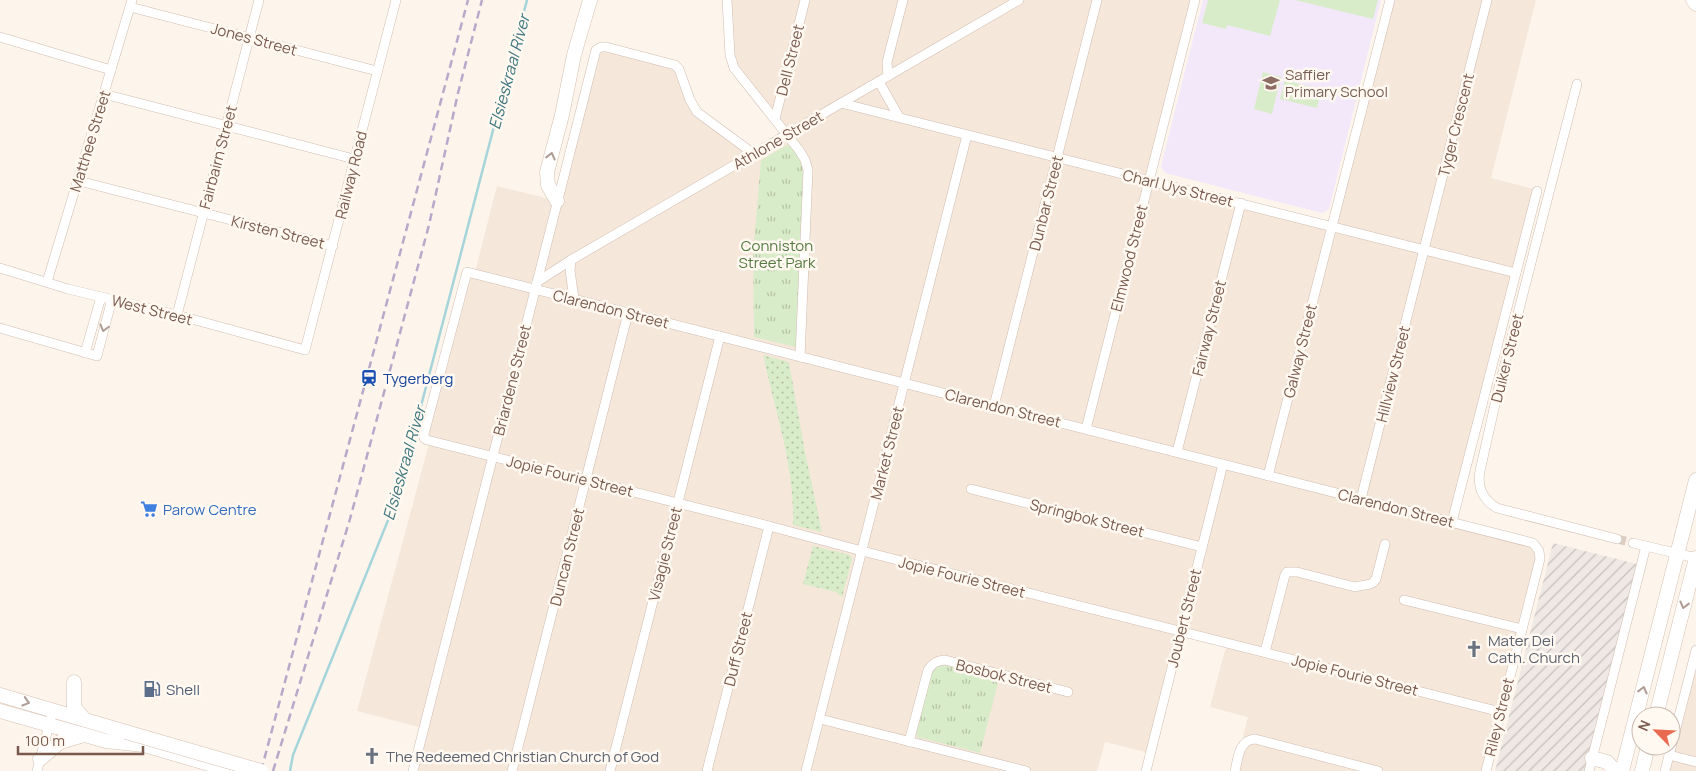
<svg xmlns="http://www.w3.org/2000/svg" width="1696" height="771" viewBox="0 0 1696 771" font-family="Manrope,sans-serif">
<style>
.residential{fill:#f5e7da}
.industrial{fill:url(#industrial-furrows)}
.education{fill:#f2e8fa}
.grass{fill:url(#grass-dots)}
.park{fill:url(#park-tufts)}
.pitch{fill:#d9ecc9}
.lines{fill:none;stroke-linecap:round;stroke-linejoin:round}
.stream{stroke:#a5d5da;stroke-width:2.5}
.street-tunnel{stroke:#dccec4;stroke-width:9;stroke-dasharray:9 4.5;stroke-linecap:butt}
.street-casing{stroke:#d1bcb0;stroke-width:10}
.secondary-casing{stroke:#d6bfb0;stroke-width:15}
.street{stroke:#fff;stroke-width:9}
.secondary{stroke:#fff;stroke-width:14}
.rail{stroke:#b8a8c9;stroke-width:2.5;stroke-dasharray:8 5;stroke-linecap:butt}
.secondary-bridge-casing{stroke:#d6bfb0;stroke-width:15;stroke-linecap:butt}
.secondary-bridge{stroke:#fff;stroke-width:14}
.oneway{stroke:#af9c94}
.labels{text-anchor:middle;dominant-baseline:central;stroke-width:5;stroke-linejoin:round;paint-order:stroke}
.street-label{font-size:15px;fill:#7a5a4d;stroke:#fff9f2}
.education-label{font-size:15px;fill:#785e54;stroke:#fff9f2;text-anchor:start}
.park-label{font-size:15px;fill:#557a41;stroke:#fff9f2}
.transit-label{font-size:15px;fill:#164399;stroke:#fff9f2;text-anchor:start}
.shop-label{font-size:15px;fill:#366cbe;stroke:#fff9f2;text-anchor:start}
.worship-label{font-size:15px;fill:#5b616d;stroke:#fff9f2;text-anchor:start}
.service-label{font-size:15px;fill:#4e5e75;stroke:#fff9f2;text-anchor:start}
.water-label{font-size:16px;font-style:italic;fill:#40777e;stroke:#fff9f2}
</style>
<defs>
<pattern id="industrial-furrows" width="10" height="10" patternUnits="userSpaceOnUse" patternTransform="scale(1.25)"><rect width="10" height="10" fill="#efe8e4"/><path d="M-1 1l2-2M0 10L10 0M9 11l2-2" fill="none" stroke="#c7bfbb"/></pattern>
<pattern id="grass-dots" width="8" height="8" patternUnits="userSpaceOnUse" patternTransform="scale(1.25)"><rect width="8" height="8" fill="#d9ecc9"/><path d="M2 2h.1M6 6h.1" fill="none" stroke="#b5c2a5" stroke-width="1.8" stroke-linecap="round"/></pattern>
<pattern id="park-tufts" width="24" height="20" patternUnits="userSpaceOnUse" patternTransform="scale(1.25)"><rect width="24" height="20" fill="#d9ecc9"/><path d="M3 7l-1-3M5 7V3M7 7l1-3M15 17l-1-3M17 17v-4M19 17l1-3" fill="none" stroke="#b5c2a5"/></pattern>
</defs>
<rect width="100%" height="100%" fill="#fdf5ec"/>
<g class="residential">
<polygon points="727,0 1195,0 1150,180 1331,225 1389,0 1536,0 1491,178 1538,190 1453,523 1530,543 1539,551 1486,771 1234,771 1248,717 1210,707 1227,643 1180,632 1149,753 1105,742 1097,771 413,771 423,728 357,711 430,440 426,439 468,271 475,272 497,186 557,201 598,49 675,65 692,107 754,154 786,135 734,70"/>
<polygon points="1696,649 1696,771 1665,771"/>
</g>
<polygon class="industrial" points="1553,543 1641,565 1589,771 1495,771"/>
<polygon class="education" points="1203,0 1381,0 1329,209 1322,213 1165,173 1161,166"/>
<g class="grass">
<path d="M763,355L789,362L805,452L822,532L793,525C795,467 775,411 763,355Z"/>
<polygon points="813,546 850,555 852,559 842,597 836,592 803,584"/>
</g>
<g class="park">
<path d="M787,145C798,150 802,163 803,174L796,347L754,337L753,255L761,160Z"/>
<polygon points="938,665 943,665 999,679 980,753 922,738 920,740 916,733 931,672"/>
</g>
<g class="pitch">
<polygon points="1208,0 1280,0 1270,36 1227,25 1226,29 1202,23"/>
<polygon points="1295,0 1378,0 1373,19"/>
<polygon points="1263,72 1281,77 1272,114 1254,109"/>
<polygon points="1285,80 1321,90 1317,108 1280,99"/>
</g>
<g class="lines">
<polyline class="stream" points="290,771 293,755 397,498 527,0"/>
<polyline class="street-tunnel" points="1617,539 1633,543"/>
<g class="street-casing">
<g id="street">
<polyline points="727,0 730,55 734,68 799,150 805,160 808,170 800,357"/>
<polyline points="130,7 377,71"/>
<polyline points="0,37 111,70"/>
<polyline points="888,76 887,62 903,0"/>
<polyline points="879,82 899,117"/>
<path d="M1577,84L1498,391L1480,471C1477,487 1483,500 1497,508L1617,539"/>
<polyline points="104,94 354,159"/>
<polyline points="841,103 1516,273"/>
<polyline points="775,119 805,0"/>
<polyline points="79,181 333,246"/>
<polyline points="571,260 570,270 574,299"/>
<polyline points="0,268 68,289 177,315 305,350 396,0"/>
<polyline points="47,282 132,0"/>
<polyline points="537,282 571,260 1019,0"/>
<polyline points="177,315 259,0"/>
<polyline points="0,328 97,356 112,299"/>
<polyline points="85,353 101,297"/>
<polyline points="994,406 1097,0"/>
<polyline points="1086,429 1195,0"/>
<polyline points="1177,452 1241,203"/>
<polyline points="1268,476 1390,0"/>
<polyline points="971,489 1202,547"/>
<polyline points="1361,499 1487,0"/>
<polyline points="1452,522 1537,191"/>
<polyline points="1633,543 1696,558"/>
<polyline points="1404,600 1522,629"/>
<path d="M1265,652L1285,575L1287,572H1297L1355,587C1364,584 1371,587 1376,579L1385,544"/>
<polyline points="820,719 1026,771"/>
<path d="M909,742L928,670C933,663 936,661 945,660L1068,692"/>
<polyline points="1669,755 1696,762"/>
<polyline points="37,771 53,710"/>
<polyline points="413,771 596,50 601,47 606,47 675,65 679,69 690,100 697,112 754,154"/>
<polyline points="512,771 628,313"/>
<polyline points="610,771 720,336"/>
<polyline points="707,771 769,526"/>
<polyline points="806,771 967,135"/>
<polyline points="1146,771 1223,464"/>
<path d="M1235,771C1238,758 1239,740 1255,739L1378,771"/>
<polyline points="1486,771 1540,559 1539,551 1533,543 467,272 424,434 424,438 427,440 769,526 862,551 1501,712"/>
<polyline points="1589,771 1646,546"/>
<polyline points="1665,771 1696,650"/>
</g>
</g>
<g class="secondary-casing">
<g id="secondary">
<polyline points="1693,0 1696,4"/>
<polyline points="557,201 548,185 547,172 562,115 574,55 590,0"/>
<polyline points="74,682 74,707 84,719"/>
<polyline points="0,695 126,732"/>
<polyline points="0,711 106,741 144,745 233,771"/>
<polyline points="1656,716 1696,558"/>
<polyline points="1592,758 1607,762 1615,771"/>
<polyline points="40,759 60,742 84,735"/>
<polyline points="1622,771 1696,480"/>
<polyline points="1642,771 1648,746"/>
</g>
</g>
<use href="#street" class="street"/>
<use href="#secondary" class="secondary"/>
<g class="rail">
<polyline points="261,771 468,0"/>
<polyline points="273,771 350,519 429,225 458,93 482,0"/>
</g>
<g class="secondary-bridge-casing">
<polyline id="secondary-bridge" points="126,732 261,771"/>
</g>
<use href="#secondary-bridge" class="secondary-bridge"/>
</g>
<defs><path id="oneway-chevron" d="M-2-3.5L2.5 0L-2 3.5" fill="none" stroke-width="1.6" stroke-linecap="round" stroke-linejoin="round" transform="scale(1.25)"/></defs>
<g class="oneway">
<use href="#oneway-chevron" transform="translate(551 156) rotate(-76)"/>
<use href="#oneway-chevron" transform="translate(104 328) rotate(105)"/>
<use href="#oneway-chevron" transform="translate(1684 605) rotate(104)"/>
<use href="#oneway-chevron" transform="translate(1643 690) rotate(-76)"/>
<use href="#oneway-chevron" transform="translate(26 702) rotate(16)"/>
</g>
<defs>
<g id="school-bare" transform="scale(1.35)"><path d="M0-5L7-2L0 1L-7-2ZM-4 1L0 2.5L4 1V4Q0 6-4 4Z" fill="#8d6e63" stroke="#fff9f2" stroke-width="2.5" paint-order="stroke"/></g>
<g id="station-bare" transform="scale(1.35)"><path d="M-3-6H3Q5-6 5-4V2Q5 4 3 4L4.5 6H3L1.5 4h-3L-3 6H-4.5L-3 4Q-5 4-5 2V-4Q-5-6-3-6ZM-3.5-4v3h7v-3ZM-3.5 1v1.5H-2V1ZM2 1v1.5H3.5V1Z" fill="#1a4fb4" stroke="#fff9f2" stroke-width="2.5" paint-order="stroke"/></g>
<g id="supermarket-bare" transform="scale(1.35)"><path d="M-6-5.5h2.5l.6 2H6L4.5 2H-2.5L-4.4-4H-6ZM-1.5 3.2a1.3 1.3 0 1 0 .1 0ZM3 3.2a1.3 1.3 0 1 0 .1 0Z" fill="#3f7fe0" stroke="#fff9f2" stroke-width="2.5" paint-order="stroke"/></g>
<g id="church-bare" transform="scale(1.35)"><path d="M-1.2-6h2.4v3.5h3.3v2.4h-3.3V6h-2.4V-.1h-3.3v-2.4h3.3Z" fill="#6b7280" stroke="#fff9f2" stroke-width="2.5" paint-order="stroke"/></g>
<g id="fuel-bare" transform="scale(1.35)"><path d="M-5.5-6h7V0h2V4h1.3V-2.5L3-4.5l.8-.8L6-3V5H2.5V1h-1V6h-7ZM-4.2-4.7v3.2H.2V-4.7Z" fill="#5c6f8a" stroke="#fff9f2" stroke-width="2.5" paint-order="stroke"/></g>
</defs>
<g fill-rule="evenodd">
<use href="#school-bare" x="1271" y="83"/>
<use href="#station-bare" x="369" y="378"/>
<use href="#supermarket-bare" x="149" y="509"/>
<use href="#church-bare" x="1474" y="649"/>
<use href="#fuel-bare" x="152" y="689"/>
<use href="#church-bare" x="372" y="756"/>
</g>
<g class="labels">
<g class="street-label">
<text transform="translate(254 39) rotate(15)">Jones Street</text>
<text transform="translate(790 60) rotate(-76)">Dell Street</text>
<text transform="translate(1456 125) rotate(-76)">Tyger Crescent</text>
<text transform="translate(778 140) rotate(-30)">Athlone Street</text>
<text transform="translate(90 141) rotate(-73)">Matthee Street</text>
<text transform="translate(218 157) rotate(-75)">Fairbairn Street</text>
<text transform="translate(351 175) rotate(-76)">Railway Road</text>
<text transform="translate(1178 188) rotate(14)">Charl Uys Street</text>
<text transform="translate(1046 203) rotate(-76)">Dunbar Street</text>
<text transform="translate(278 232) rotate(14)">Kirsten Street</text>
<text transform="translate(1129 258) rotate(-76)">Elmwood Street</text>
<text transform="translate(611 309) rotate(14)">Clarendon Street</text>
<text transform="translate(152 310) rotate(14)">West Street</text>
<text transform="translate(1209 328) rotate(-76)">Fairway Street</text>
<text transform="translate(1300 351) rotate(-76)">Galway Street</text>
<text transform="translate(1507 358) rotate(-76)">Duiker Street</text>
<text transform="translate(1393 374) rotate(-76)">Hillview Street</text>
<text transform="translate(512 380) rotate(-76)">Briardene Street</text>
<text transform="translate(1003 408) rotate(14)">Clarendon Street</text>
<text transform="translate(887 453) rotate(-76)">Market Street</text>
<text transform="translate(570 476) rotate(14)">Jopie Fourie Street</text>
<text transform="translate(1396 508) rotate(14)">Clarendon Street</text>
<text transform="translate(1087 518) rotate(14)">Springbok Street</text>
<text transform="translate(665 554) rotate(-76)">Visagie Street</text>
<text transform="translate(567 557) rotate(-76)">Duncan Street</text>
<text transform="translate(962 577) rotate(14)">Jopie Fourie Street</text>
<text transform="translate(1184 618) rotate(-76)">Joubert Street</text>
<text transform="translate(738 649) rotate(-76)">Duff Street</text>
<text transform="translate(1355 675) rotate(14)">Jopie Fourie Street</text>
<text transform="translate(1004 676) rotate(14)">Bosbok Street</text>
<text transform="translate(1499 717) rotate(-76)">Riley Street</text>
</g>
<g class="education-label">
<text x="1285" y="74">Saffier<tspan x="1285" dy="17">Primary School</tspan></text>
</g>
<g class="park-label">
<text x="777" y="245">Conniston<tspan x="777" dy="17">Street Park</tspan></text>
</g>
<g class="transit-label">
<text x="383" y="378">Tygerberg</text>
</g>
<g class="shop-label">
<text x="163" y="509">Parow Centre</text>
</g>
<g class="worship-label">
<text x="1488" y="640">Mater Dei<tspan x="1488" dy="17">Cath. Church</tspan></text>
<text x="386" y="756">The Redeemed Christian Church of God</text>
</g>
<g class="service-label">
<text x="166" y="689">Shell</text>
</g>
<g class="water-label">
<text transform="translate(509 72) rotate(-75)">Elsieskraal River</text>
<text transform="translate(404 463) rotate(-74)">Elsieskraal River</text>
</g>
</g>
<g transform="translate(1656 731) rotate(294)"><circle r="24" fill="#fff9f2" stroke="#cab9b0"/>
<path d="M0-4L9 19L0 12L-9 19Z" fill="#e76a51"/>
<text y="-8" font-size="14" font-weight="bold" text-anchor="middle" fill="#7a5a4d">N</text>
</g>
<path d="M18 746v8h125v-8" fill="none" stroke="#7a5a4d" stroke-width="2.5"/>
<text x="25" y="746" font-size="15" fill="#7a5a4d" stroke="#fff9f2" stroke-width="4" paint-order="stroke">100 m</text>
</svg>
